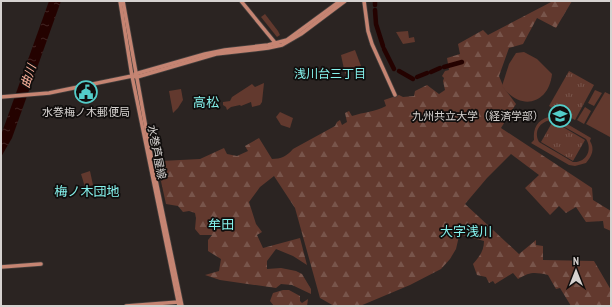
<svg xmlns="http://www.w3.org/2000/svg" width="612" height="307" viewBox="0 0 612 307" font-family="'PT Sans Narrow','Noto Sans JP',sans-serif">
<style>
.grass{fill:url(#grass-tufts)}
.forest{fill:url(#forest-firs)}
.park{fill:#62392e;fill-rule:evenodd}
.water{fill:url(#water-ripples)}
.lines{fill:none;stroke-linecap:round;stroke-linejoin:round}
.river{stroke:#240200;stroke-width:4.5}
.secondary-casing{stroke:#46403e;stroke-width:5}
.secondary{stroke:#c58472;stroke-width:3.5}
.labels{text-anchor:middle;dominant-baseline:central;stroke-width:3.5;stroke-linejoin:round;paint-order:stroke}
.poi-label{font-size:11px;fill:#d6d2d0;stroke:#110e0d}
.street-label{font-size:11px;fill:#d6d2d0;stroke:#110e0d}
.neighbourhood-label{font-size:12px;fill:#85f1ec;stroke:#110e0d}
.water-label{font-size:12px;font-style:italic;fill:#fcb09b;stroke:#110e0d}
.quarter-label{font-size:13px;fill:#85f1ec;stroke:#110e0d}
</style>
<defs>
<pattern id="grass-tufts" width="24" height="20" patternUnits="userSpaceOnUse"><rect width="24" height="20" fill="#62392e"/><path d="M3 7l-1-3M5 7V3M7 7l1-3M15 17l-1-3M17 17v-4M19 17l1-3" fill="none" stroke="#78554b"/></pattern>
<pattern id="forest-firs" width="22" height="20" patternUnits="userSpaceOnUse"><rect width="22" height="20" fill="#62392e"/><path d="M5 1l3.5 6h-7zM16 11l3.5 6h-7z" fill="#78554b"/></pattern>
<pattern id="water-ripples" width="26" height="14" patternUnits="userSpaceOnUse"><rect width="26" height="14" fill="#240200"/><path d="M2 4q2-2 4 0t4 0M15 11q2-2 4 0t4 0" fill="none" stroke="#432624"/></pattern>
</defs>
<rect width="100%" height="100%" fill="#2b2422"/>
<g class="grass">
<polygon points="569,71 594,85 575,120 549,106"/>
<polygon points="553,121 585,140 573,161 541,142"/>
</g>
<g class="forest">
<path d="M553,1H572L556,28L537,18L523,44L509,48L499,76L504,88L516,104L501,128L592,188L593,200L611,211V231L604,228L603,221L586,222L576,207L566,213L559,206L550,215L525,188L539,175L511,154L487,178L465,204L519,254L536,240V245L543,246V260L594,261L611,290V306H571L560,288L556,289L548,275C534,272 530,272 518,279L513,273L495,284L493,281L489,283L486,277L477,275L473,264C479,257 484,251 484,241L462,235L459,236L456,249L450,259L441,269L410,285L360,306H334L320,298L295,208L274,176L260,187L249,202L256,224L262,232L257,235L263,248L300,238L307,265L293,256L276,249L267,261V269L281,268L296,271L302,274L311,289V294L292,285L281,284L276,288L220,280L205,275L219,271L221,259L208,251V240L212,235H200L195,229L196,218L195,213L189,211L183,212L178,206L166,204L157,163L161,161L200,159L224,148L227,154L237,156L248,151L245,146L259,138L272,159C281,159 287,156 293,149L335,126L337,122L340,120L342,125L347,122L345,113L349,111L352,116C364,112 375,112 386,106L384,100L399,95L403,97L414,96L415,91L427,85L439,94L445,90L443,81L444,78L442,76L445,71L449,70L447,58L460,54L458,44L483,30L488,35Z"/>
<polygon points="283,290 289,290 300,296 300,301 302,303 308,299 307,306 274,306 270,301 273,293"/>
</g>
<g class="park">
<polygon points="265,14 278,31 280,35 277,37 261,17"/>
<polygon points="408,31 409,38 414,37 415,42 403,44 396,32"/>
<polygon points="355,50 361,66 345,74 341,55"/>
<path d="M524,52L537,59L552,74C549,104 520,112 502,86L509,64L516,53Z"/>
<polygon points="264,83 262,102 260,105 252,107 251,102 241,106 240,105 231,107 227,110 226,107 223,105 223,102 230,101 232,97 252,84 255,87"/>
<polygon points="181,89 183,100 178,108 173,113 169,91"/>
<polygon points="595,90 602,93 594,106 588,103"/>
<polygon points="605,92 611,95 610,137 586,124"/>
<polygon points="585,107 591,111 584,124 577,120"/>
<polygon points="280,112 293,118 290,128 281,125 276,117"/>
<path d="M549,117L557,118L591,138L590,141C595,149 592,156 586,163L575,166L569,165L531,143L534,140C533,128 537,120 549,117ZM552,120L586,139C593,150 586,163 573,162L539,142C533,130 541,121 552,120Z"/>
<polygon points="90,171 93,185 85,187 81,174"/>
</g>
<polygon class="water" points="49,1 61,1 12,138 1,157 1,135"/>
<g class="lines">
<g class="river">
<polyline points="375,5 375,1"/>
<polyline points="375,10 376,24 383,46"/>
<polyline points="384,49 394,69"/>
<polyline points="444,67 462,62"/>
<polyline points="399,71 413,79"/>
<polyline points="431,72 440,68"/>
<polyline points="417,77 427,73"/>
</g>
<g class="secondary-casing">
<g id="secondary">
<polyline points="120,1 132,76 179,306"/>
<polyline points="123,1 152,161 182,306"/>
<polyline points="241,1 277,45"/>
<polyline points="364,1 368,31 372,44 395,95"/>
<polyline points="135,74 205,54 225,50 268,45 287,40 340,1"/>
<polyline points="1,97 49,93 132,76 137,77 216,54 268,48 282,45 301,34 345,1"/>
<polyline points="1,267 41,264"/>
<polyline points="126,306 179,302"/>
</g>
</g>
<use href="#secondary" class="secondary"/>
</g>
<defs>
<g id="civic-ring" transform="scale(1.15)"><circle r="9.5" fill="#110e0d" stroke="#53cdc9" stroke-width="1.5"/><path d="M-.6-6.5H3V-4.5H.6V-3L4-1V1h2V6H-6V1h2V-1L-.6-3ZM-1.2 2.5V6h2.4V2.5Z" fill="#53cdc9"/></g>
<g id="university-ring" transform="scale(1.15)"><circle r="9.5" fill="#110e0d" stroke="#53cdc9" stroke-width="1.5"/><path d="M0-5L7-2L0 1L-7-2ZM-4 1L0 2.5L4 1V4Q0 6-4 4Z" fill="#53cdc9"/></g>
</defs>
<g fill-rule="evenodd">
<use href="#civic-ring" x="86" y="92"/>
<use href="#university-ring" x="560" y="116"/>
</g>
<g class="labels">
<g class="poi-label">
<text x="86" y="112">水巻梅ノ木郵便局</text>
<text x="544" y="116" text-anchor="end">九州共立大学（経済学部）</text>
</g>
<g class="street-label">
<text transform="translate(157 152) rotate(79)">水巻芦屋線</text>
</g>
<g class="neighbourhood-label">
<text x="330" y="73">浅川台三丁目</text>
</g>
<g class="water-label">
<text transform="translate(28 76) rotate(-72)">曲川</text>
</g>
<g class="quarter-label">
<text x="206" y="102">高松</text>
<text x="87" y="191">梅ノ木団地</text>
<text x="221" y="224">牟田</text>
<text x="466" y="231">大字浅川</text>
</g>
</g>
<rect width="612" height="307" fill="none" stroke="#d6d2d0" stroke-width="4"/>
<g transform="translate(576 271)" stroke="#110e0d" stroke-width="3" paint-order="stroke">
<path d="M0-3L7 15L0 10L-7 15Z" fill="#d6d2d0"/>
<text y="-6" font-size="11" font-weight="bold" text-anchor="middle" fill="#d6d2d0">N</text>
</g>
</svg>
